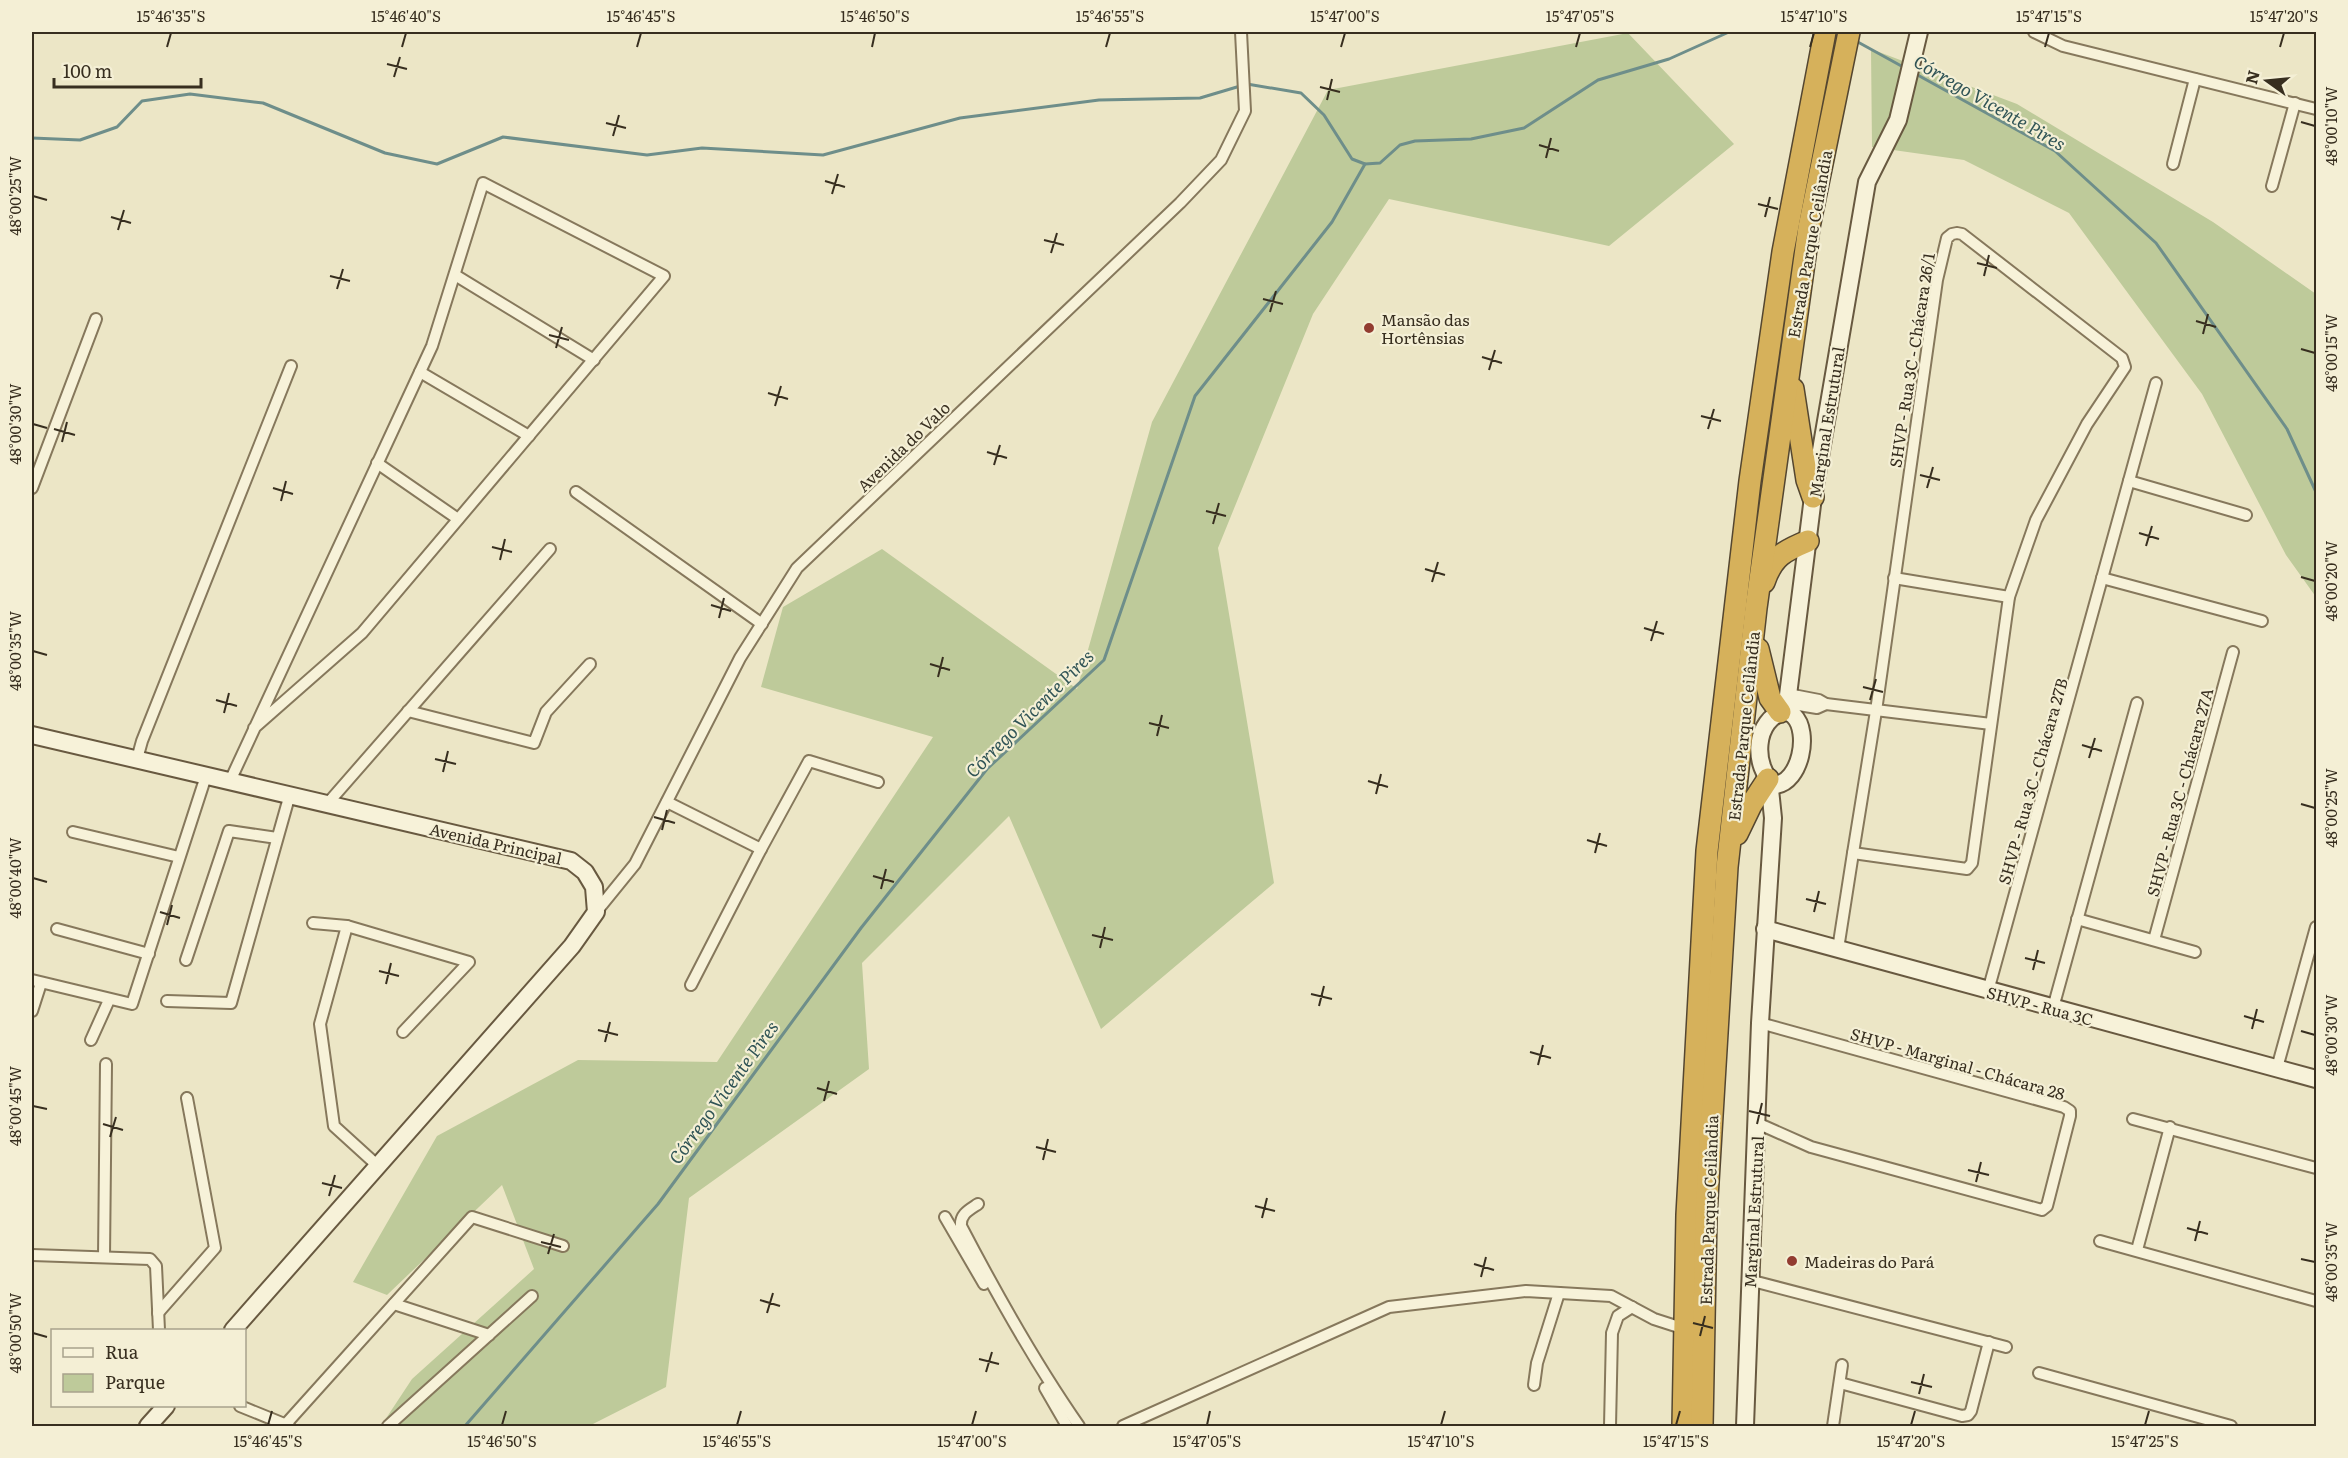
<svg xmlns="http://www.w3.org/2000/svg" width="2348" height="1458" viewBox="0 0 2348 1458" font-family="Literata,serif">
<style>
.green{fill:#beca9a}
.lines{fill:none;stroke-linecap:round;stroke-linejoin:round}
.stream{stroke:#6e8e8a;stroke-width:3}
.street-casing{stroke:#86785c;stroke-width:14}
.secondary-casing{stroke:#685940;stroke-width:20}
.highway-casing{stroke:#544630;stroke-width:24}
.street{stroke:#f7f2d9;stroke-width:10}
.secondary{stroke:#f7f2d9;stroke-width:16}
.highway{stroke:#d6b15b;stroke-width:21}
.ticks{fill:none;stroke:#372e1f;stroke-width:2}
.poi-dot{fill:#923c30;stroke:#f4efd5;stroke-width:2}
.labels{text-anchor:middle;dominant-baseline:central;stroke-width:4.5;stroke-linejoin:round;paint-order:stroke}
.street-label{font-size:16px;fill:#372e1f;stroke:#f4efd5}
.poi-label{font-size:16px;fill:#372e1f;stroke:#f4efd5;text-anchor:start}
.water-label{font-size:18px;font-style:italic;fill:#305456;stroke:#f4efd5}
.neatline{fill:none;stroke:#372e1f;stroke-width:2}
.ticks-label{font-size:15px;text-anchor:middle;fill:#372e1f}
</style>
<rect width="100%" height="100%" fill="#ece6c6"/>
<g class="green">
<polygon points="1628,33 1734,144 1609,246 1389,199 1313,314 1218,548 1274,883 1101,1029 1009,816 862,963 869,1069 689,1198 666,1387 589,1426 381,1426 412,1379 534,1269 502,1185 387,1295 353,1282 437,1136 578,1060 717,1062 933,737 761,687 783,607 882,549 1077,689 1152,422 1328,90"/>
<polygon points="1871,49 2017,104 2213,222 2316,294 2316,597 2286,555 2202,394 2069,213 1964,160 1872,147"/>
</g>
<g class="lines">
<g class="stream">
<polyline points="1856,41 1905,68"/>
<polyline points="1914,73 2055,151 2156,243 2287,429 2316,492"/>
<polyline points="32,138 80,140 117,127 142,101 190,94 263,103 385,153 437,164 503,137 647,155 702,148 823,155 960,118 1099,100 1200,98 1247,84 1301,93 1324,115 1352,159 1365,164 1380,163 1400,145 1415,141 1471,139 1524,128 1598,80 1669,59 1729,32"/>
<polyline points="465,1426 658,1204 861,928 987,769 1104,660 1195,396 1332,222 1365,164"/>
</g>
<g class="street-casing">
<g id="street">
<polyline points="2034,32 2063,46 2316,109"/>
<polyline points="2173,164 2195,79"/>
<polyline points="2272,186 2295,103"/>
<polygon points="1957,233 1962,234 2122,358 2125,367 2087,424 2036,520 2009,597 1972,863 1967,869 1853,853 1876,711 1937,280 1947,238 1952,234"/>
<polyline points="455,275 594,360"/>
<polyline points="420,372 529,436"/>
<polyline points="377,463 458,519"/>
<polyline points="2129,481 2246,515"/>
<polyline points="32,488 96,319"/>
<polyline points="576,492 762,624"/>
<polyline points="1894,578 2009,597"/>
<polyline points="2102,578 2262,621"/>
<polyline points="1788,694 1819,700 1826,704 1991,724"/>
<polyline points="1787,703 1817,708 1826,704"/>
<polyline points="408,711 534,743 546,712 590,664"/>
<polyline points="137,759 142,741 291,366"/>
<polyline points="230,781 432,346 483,183 664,276 362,633 254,728"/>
<polyline points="667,802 761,849"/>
<polyline points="328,803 550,549"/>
<polyline points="73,832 179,857"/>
<polyline points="596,912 635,864 740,658 797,568 1180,203 1221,160 1245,111 1241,32"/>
<polyline points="2077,919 2195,952"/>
<polyline points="313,923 347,926 469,962 403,1032"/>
<polyline points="347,926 320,1024 334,1126 378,1166"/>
<polyline points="57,929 149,954"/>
<polyline points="2154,940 2233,652"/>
<polyline points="1838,949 1853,853"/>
<polyline points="186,960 229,831 277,838"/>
<polyline points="32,980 132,1004 206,776"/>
<polyline points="691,985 761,849 809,761 878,782"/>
<polyline points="1988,991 2156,383"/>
<polyline points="167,1001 231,1003 290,794"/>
<polyline points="2053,1008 2137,703"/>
<polyline points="32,1011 41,983"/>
<polyline points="91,1040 109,1000"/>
<polyline points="2277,1068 2316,927"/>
<polyline points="2133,1119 2316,1168"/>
<polyline points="1757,1123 1811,1147 2042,1210 2047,1206 2070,1116 2070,1111 2064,1107 1760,1023"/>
<path d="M978,1204C969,1210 960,1214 961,1226C997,1295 1035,1363 1079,1426"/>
<polyline points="945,1217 984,1284"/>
<polyline points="2100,1241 2316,1301"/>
<polyline points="2137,1250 2170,1127"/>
<polyline points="32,1255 150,1259 156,1266 159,1330"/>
<polyline points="104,1257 106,1064"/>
<polyline points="1749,1280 2006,1347"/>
<polyline points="394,1304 489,1335"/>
<polyline points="158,1313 215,1248 187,1098"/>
<polyline points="2039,1373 2231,1426"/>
<polyline points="1840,1383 1962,1416 1968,1415 1971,1411 1989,1342"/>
<polyline points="1534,1385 1537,1363 1559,1293"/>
<polyline points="1045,1388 1067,1426"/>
<polyline points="240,1406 289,1426"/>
<polyline points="285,1425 472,1217 563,1246"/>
<polyline points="388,1426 532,1296"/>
<polyline points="1123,1426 1389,1307 1526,1291 1611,1296 1654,1319 1685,1329"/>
<polyline points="1610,1426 1612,1333 1618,1316 1632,1307"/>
<polyline points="1833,1426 1842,1365"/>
</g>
</g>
<g class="secondary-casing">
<g id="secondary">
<polyline points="1786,711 1813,497 1867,182 1898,120 1919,32"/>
<path d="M1786,711C1789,713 1792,714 1794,716C1810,732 1801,782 1775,785C1752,768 1753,718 1786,711Z"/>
<polyline points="32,735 571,861 585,872 594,887 596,912 572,946 233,1330"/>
<polyline points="1765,929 2316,1079"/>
<polyline points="148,1426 166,1406"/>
<polyline points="1745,1426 1760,1023 1773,818 1769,780"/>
</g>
</g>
<g class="highway-casing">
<g id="highway">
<polyline points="1793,389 1807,480 1813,497"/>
<path d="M1764,582C1773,556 1784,551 1808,541"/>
<polyline points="1758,649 1770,698 1780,712"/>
<polyline points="1737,834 1751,805 1768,779"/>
<polyline points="1683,1426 1687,1215 1707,851 1750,481 1783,252 1825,32"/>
<polyline points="1702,1426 1706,1215 1727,867 1756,608 1809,227 1849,32"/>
</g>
</g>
<use href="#street" class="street"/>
<use href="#secondary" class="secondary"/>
<use href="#highway" class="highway"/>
</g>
<path class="ticks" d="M167,47L171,33M402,47L406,33M637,47L641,33M872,47L875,33M1106,47L1110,33M1341,47L1345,33M1576,47L1580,33M1810,47L1814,33M2045,47L2049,33M2280,47L2284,33M387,64L407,69M394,77L400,57M1320,87L1340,92M1327,100L1332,79M2301,122L2315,126M606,123L626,128M613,136L619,115M1539,145L1559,151M1546,158L1551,138M825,181L845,187M832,194L838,174M33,196L47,200M1758,204L1778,209M111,217L131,223M1765,217L1770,197M118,230L124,210M1044,240L1064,245M1051,253L1057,233M1977,263L1997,268M330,276L350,281M1984,276L1989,255M337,289L343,269M1263,299L1283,304M1270,312L1276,291M2196,321L2216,327M2203,334L2208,314M549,335L569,340M556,348L562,327M2301,349L2315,353M1482,357L1502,363M1489,370L1495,350M768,393L788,399M775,406L781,386M1701,416L1721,421M33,424L47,428M54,429L75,435M1708,429L1714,409M62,442L67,422M987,452L1007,458M994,465L1000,445M1920,475L1940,480M273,488L293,494M1927,488L1933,467M281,501L286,481M1206,511L1226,516M1213,524L1219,503M2139,533L2159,539M2146,546L2152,526M492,547L512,552M500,560L505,539M1425,569L1445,575M2301,577L2315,581M1432,582L1438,562M711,605L731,611M719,618L724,598M1644,628L1664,634M1651,641L1657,621M33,651L47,655M930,664L950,670M938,677L943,657M1863,687L1883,692M216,700L237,706M1870,700L1876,679M224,713L229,693M1149,723L1169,728M1157,736L1162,715M2082,745L2102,751M2089,758L2095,738M435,759L456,764M443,772L448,751M1368,781L1388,787M1376,794L1381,774M2301,804L2315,808M654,817L675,823M662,830L667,810M1587,840L1607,846M1595,853L1600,833M873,876L894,882M33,878L47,882M881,889L886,869M1806,899L1826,904M160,912L180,918M1814,912L1819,891M167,925L172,905M1092,935L1113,940M1100,948L1105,927M2025,958L2045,963M2033,970L2038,950M379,971L399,976M386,984L391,963M1311,994L1332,999M1319,1006L1324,986M2244,1016L2264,1022M2252,1029L2257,1009M598,1030L618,1035M2301,1031L2315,1035M605,1042L610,1022M1530,1052L1551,1058M1538,1065L1543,1045M817,1088L837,1094M824,1101L829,1081M33,1106L47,1109M1749,1111L1770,1116M103,1124L123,1130M1757,1124L1762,1103M110,1137L116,1117M1036,1147L1056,1152M1043,1160L1048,1139M1968,1170L1989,1175M1976,1182L1981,1162M322,1183L342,1188M329,1196L335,1175M1255,1206L1275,1211M1262,1218L1267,1198M2187,1228L2208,1234M2195,1241L2200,1221M541,1242L561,1247M548,1254L554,1234M2301,1259L2315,1262M1474,1264L1494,1270M1481,1277L1486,1257M760,1300L780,1306M767,1313L773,1293M1693,1323L1713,1328M33,1333L47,1337M1700,1336L1705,1316M979,1359L999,1364M986,1372L992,1352M1911,1382L1932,1387M1919,1394L1924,1374M268,1425L272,1411M502,1425L506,1411M737,1425L741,1411M972,1425L976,1411M1207,1425L1210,1411M1441,1425L1445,1411M1676,1425L1680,1411M1911,1425L1915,1411M2145,1425L2149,1411"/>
<g class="poi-dot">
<circle cx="1369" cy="328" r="6"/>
<circle cx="1792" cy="1261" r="6"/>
</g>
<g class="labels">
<g class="street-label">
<text transform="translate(1809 244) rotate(-80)">Estrada Parque Ceilândia</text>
<text transform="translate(1911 360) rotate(-81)">SHVP - Rua 3C - Chácara 26/1</text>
<text transform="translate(1826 422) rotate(-81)">Marginal Estrutural</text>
<text transform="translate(903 446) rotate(-44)">Avenida do Valo</text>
<text transform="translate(1743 726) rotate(-84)">Estrada Parque Ceilândia</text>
<text transform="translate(2032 781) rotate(-74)">SHVP - Rua 3C - Chácara 27B</text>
<text transform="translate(2179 792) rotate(-75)">SHVP - Rua 3C - Chácara 27A</text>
<text transform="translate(496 843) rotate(13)">Avenida Principal</text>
<text transform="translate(2040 1005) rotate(15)">SHVP - Rua 3C</text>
<text transform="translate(1958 1063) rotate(16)">SHVP - Marginal - Chácara 28</text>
<text transform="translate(1708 1210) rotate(-88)">Estrada Parque Ceilândia</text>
<text transform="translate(1753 1212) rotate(-87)">Marginal Estrutural</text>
</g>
<g class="poi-label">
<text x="1381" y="319">Mansão das<tspan x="1381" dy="18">Hortênsias</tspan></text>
<text x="1804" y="1261">Madeiras do Pará</text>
</g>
<g class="water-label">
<text transform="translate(1990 102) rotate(30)">Córrego Vicente Pires</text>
<text transform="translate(1029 713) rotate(-45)">Córrego Vicente Pires</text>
<text transform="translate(723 1092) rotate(-54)">Córrego Vicente Pires</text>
</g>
</g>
<rect width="2348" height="1458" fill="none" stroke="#f4efd5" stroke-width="66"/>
<rect x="51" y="1329" width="195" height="78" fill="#f4efd5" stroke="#a8a28c" stroke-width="1.5"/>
<rect x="63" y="1348" width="30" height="9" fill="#f7f2d9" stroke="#a8a28c" stroke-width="1.5"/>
<text x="105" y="1359" font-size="18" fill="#372e1f">Rua</text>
<rect x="63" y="1374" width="30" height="18" fill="#beca9a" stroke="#a8a28c" stroke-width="1.5"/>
<text x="105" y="1389" font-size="18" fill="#372e1f">Parque</text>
<g transform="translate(2267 81) rotate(285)" stroke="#f4efd5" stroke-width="4.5" paint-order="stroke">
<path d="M0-4.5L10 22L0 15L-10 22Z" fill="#372e1f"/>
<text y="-9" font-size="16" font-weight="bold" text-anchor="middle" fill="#372e1f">N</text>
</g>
<path d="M54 78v9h147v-9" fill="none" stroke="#372e1f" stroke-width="3"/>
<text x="63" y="78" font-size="18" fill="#372e1f" stroke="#f4efd5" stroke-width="4.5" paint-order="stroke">100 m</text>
<rect x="33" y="33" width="2282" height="1392" class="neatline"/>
<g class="ticks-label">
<text x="171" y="22">15°46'35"S</text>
<text x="406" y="22">15°46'40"S</text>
<text x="641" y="22">15°46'45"S</text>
<text x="875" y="22">15°46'50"S</text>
<text x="1110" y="22">15°46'55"S</text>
<text x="1345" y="22">15°47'00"S</text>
<text x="1580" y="22">15°47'05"S</text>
<text x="1814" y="22">15°47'10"S</text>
<text x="2049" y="22">15°47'15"S</text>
<text x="2284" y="22">15°47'20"S</text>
<text transform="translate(2332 126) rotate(-90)" y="5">48°00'10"W</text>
<text transform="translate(16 196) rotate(-90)" y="5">48°00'25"W</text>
<text transform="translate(2332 353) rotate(-90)" y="5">48°00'15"W</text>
<text transform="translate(16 424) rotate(-90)" y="5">48°00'30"W</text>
<text transform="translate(2332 581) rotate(-90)" y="5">48°00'20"W</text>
<text transform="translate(16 651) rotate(-90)" y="5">48°00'35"W</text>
<text transform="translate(2332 808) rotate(-90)" y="5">48°00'25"W</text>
<text transform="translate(16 878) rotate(-90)" y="5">48°00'40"W</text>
<text transform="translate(2332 1035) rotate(-90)" y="5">48°00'30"W</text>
<text transform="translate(16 1106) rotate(-90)" y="5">48°00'45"W</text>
<text transform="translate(2332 1262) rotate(-90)" y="5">48°00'35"W</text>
<text transform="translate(16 1333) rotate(-90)" y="5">48°00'50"W</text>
<text x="268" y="1447">15°46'45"S</text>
<text x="502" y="1447">15°46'50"S</text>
<text x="737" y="1447">15°46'55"S</text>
<text x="972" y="1447">15°47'00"S</text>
<text x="1207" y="1447">15°47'05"S</text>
<text x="1441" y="1447">15°47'10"S</text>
<text x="1676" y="1447">15°47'15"S</text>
<text x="1911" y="1447">15°47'20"S</text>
<text x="2145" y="1447">15°47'25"S</text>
</g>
</svg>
